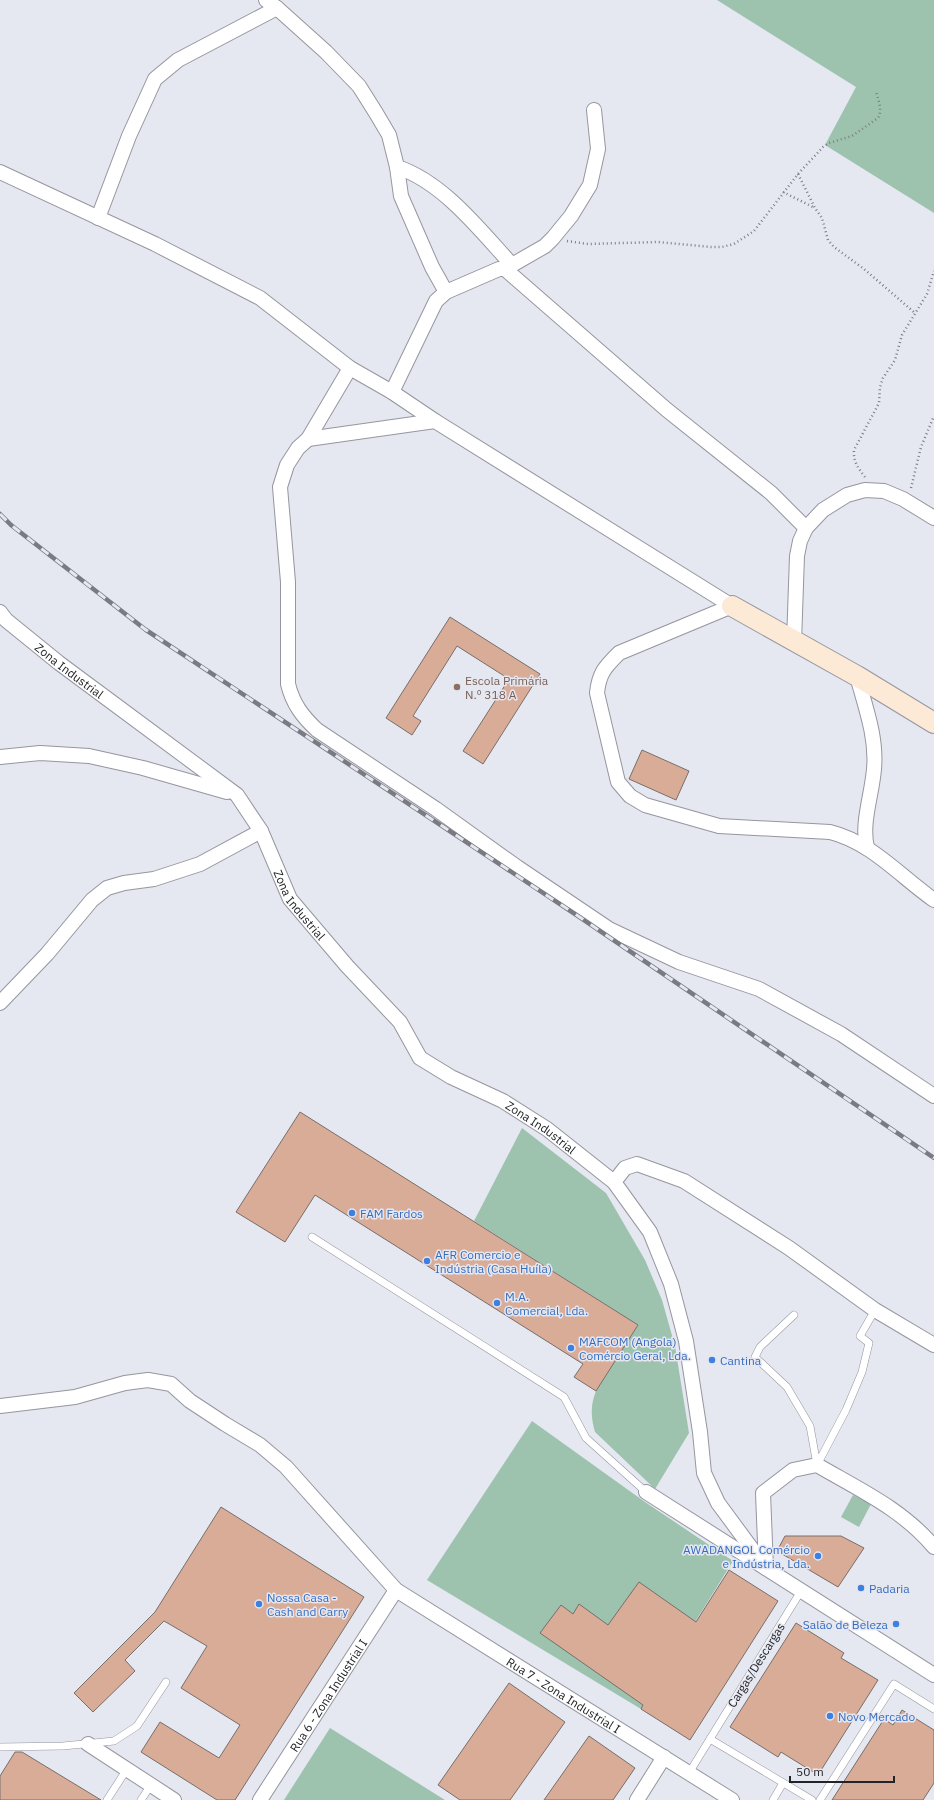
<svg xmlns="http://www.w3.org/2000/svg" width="934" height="1800" viewBox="0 0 934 1800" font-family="'IBM Plex Sans',sans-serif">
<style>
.green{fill:#9dc3ae}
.building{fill:#d9ac98;stroke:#786e6a}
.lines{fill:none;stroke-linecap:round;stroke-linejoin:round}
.lane-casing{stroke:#95969f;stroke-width:8}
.street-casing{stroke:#95969f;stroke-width:16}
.secondary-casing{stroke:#95969f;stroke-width:22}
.path{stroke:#7c7e84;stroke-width:2.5;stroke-dasharray:1 3;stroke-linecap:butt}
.lane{stroke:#fff;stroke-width:7}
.street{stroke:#fff;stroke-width:14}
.secondary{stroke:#fce9d6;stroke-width:20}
.rail-casing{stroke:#7a7b82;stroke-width:4.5}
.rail{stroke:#e5e7f1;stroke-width:3;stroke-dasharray:9;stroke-linecap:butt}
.education-dot{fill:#8d6e63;stroke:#e5e7f1;stroke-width:1.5}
.shop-dot{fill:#3f7fe0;stroke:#e5e7f1;stroke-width:1.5}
.labels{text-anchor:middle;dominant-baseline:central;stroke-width:3;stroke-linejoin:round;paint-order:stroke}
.street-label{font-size:12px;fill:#232428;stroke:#e5e7f1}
.education-label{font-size:12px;fill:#785e54;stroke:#e5e7f1;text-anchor:start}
.shop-label{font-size:12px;fill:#366cbe;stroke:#e5e7f1;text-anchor:start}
</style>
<rect width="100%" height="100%" fill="#e5e7f1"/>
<g class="green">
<polygon points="717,0 934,0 934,213 825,145 856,87"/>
<path d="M522,1128L606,1193L645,1260L662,1300L675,1346L689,1433L655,1489L595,1432C591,1418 590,1406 596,1391L638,1325L474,1221Z"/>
<polygon points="532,1421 645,1502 733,1561 641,1709 427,1580"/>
<polygon points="853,1495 871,1504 859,1527 841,1517"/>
<polygon points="330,1728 445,1800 284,1800"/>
</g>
<g class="building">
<polygon points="450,617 540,674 483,764 463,751 509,679 457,646 413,716 421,721 412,735 386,718"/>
<polygon points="642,750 689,771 676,800 629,779"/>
<polygon points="300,1112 638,1325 596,1391 574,1377 583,1364 315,1195 285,1242 236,1212"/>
<polygon points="221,1507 364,1597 235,1800 217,1800 141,1752 160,1722 219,1758 240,1725 181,1688 207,1646 164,1621 125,1660 135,1671 93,1712 74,1693 155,1612"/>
<polygon points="785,1536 841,1536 864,1548 838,1587 777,1551"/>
<polygon points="729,1570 778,1601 690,1740 641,1709 643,1705 540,1633 561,1605 573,1614 579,1604 608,1625 639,1582 696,1622"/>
<polygon points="796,1623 844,1653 841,1658 878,1680 818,1775 781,1752 778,1757 730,1727"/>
<polygon points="509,1683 565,1722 510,1800 460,1800 438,1785"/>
<polygon points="902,1710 934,1730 934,1783 923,1800 832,1800 884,1719 893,1725"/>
<polygon points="589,1736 635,1768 613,1800 544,1800"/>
<polygon points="15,1752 22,1752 101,1800 0,1800 0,1776"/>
</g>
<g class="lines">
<g class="lane-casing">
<g id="lane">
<polyline points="312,1237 564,1397 586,1438 646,1492"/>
<polyline points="794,1315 760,1347 755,1357 787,1387 810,1426 817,1465 846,1410 862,1372 869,1343 860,1336 875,1310"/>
<polyline points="710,1739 812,1800"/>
<polyline points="0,1747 63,1746 114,1741 137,1726 166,1682"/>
<polyline points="689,1773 801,1591"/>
<polyline points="107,1800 127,1769"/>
<polyline points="141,1800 151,1785"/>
<polyline points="773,1800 783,1783"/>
<polyline points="820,1800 894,1684 934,1709"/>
</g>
</g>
<g class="street-casing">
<g id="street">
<polyline points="266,0 277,8 326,52 359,86 376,113 389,135 397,167 401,196 432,267 446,292"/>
<path d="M397,167C443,182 480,230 512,265"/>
<polyline points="0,172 155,244 260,298 350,368 392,392 435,421 732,606"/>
<polyline points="98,218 129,136 155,79 178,60 277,8"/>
<polyline points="505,269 545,246 553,238 571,216 590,185 598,149 594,110"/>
<path d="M350,368L308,439L298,448L287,465L280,487L288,582V684C293,704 302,716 317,730L436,809L517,867L609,929L679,962L759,989L841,1034L934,1096"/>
<polyline points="392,392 436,301 446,292 499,269 505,269 667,410 771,493 806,528"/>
<polyline points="308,439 435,421"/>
<path d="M732,606L619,653C605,667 599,673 597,693L618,782L630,796L645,805L719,826L830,832C871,842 901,877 934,900"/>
<path id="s1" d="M0,612L6,620L59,663L237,795L261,831L290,899L347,966L400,1022L420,1058L451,1077L503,1101L547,1129L614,1182L650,1232L671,1284L686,1341L700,1432L704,1473L718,1503L766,1568"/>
<polyline points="794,642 797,556 800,541 806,528 823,510 847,495 865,490 884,491 903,499 934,518"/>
<path d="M857,676C865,706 877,737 874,769C872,795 861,823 867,848"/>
<polyline points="0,757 40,753 89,756 143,768 227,792"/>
<polyline points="0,1003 47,954 92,900 107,888 124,883 154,879 200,864 261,831"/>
<polyline points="614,1182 625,1168 637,1164 684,1181 789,1248 875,1310 934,1345"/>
<path id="s2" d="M0,1406L75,1397L125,1383L148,1380L171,1384L190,1401L225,1424L260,1445L286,1467L396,1590L732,1800"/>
<polyline points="646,1492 934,1675"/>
<path d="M766,1568L763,1493L793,1470L817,1465C860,1490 902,1509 934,1547"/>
<polyline points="88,1744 174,1800"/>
<path id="s3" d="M260,1800L396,1590"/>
<polyline points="637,1800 664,1757"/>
</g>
</g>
<g class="secondary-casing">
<polyline id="secondary" points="732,606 857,676 934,723"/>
</g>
<g class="path">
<polyline points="798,174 815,208 822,218 828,240 834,247 864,269 915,313"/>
<polyline points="783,192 815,208"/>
<path d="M567,241L588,244L658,242L711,247H722L734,244L754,231L798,174L823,147L829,143L852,136L878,118C883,110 878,100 876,91"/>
<path d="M865,477C858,468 853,461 854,450L879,403L880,387L883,378L895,360L902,335L927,294L934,271"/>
<polyline points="911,488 921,447 934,416"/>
</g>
<use href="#lane" class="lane"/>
<use href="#street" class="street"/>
<use href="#secondary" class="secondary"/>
<g class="rail-casing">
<polyline id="rail" points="0,514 11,525 146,630 581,918 934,1158"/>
</g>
<use href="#rail" class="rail"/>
</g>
<circle class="education-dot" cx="457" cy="687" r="4"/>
<g class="shop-dot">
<circle cx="352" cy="1213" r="4"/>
<circle cx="427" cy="1261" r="4"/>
<circle cx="497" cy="1303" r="4"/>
<circle cx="571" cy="1348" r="4"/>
<circle cx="712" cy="1360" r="4"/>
<circle cx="818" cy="1556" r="4"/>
<circle cx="861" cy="1588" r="4"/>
<circle cx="259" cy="1604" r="4"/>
<circle cx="896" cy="1624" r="4"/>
<circle cx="830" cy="1716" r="4"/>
</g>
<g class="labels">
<g class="street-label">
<text stroke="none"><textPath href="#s1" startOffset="91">Zona Industrial</textPath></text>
<text stroke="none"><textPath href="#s1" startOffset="427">Zona Industrial</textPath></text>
<text stroke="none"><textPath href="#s1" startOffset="763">Zona Industrial</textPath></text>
<text transform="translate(756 1665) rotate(-58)">Cargas/Descargas</text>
<text stroke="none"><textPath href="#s3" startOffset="125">Rua 6 - Zona Industrial I</textPath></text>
<text stroke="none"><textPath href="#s2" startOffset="679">Rua 7 - Zona Industrial I</textPath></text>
</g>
<g class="education-label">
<text x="465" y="680">Escola Primária<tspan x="465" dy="14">N.º 318 A</tspan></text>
</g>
<g class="shop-label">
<text x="360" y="1213">FAM Fardos</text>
<text x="435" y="1254">AFR Comercio e<tspan x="435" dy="14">Indústria (Casa Huíla)</tspan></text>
<text x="505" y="1296">M.A.<tspan x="505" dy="14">Comercial, Lda.</tspan></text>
<text x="579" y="1341">MAFCOM (Angola)<tspan x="579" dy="14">Comércio Geral, Lda.</tspan></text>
<text x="720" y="1360">Cantina</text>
<text x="810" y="1549" text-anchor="end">AWADANGOL Comércio<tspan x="810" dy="14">e Indústria, Lda.</tspan></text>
<text x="869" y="1588">Padaria</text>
<text x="267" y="1597">Nossa Casa -<tspan x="267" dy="14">Cash and Carry</tspan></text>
<text x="888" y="1624" text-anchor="end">Salão de Beleza</text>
<text x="838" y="1716">Novo Mercado</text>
</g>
</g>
<path d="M790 1776v6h104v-6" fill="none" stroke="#232428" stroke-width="2"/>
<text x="796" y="1776" font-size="12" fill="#232428" stroke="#e5e7f1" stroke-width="3" paint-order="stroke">50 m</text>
</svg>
